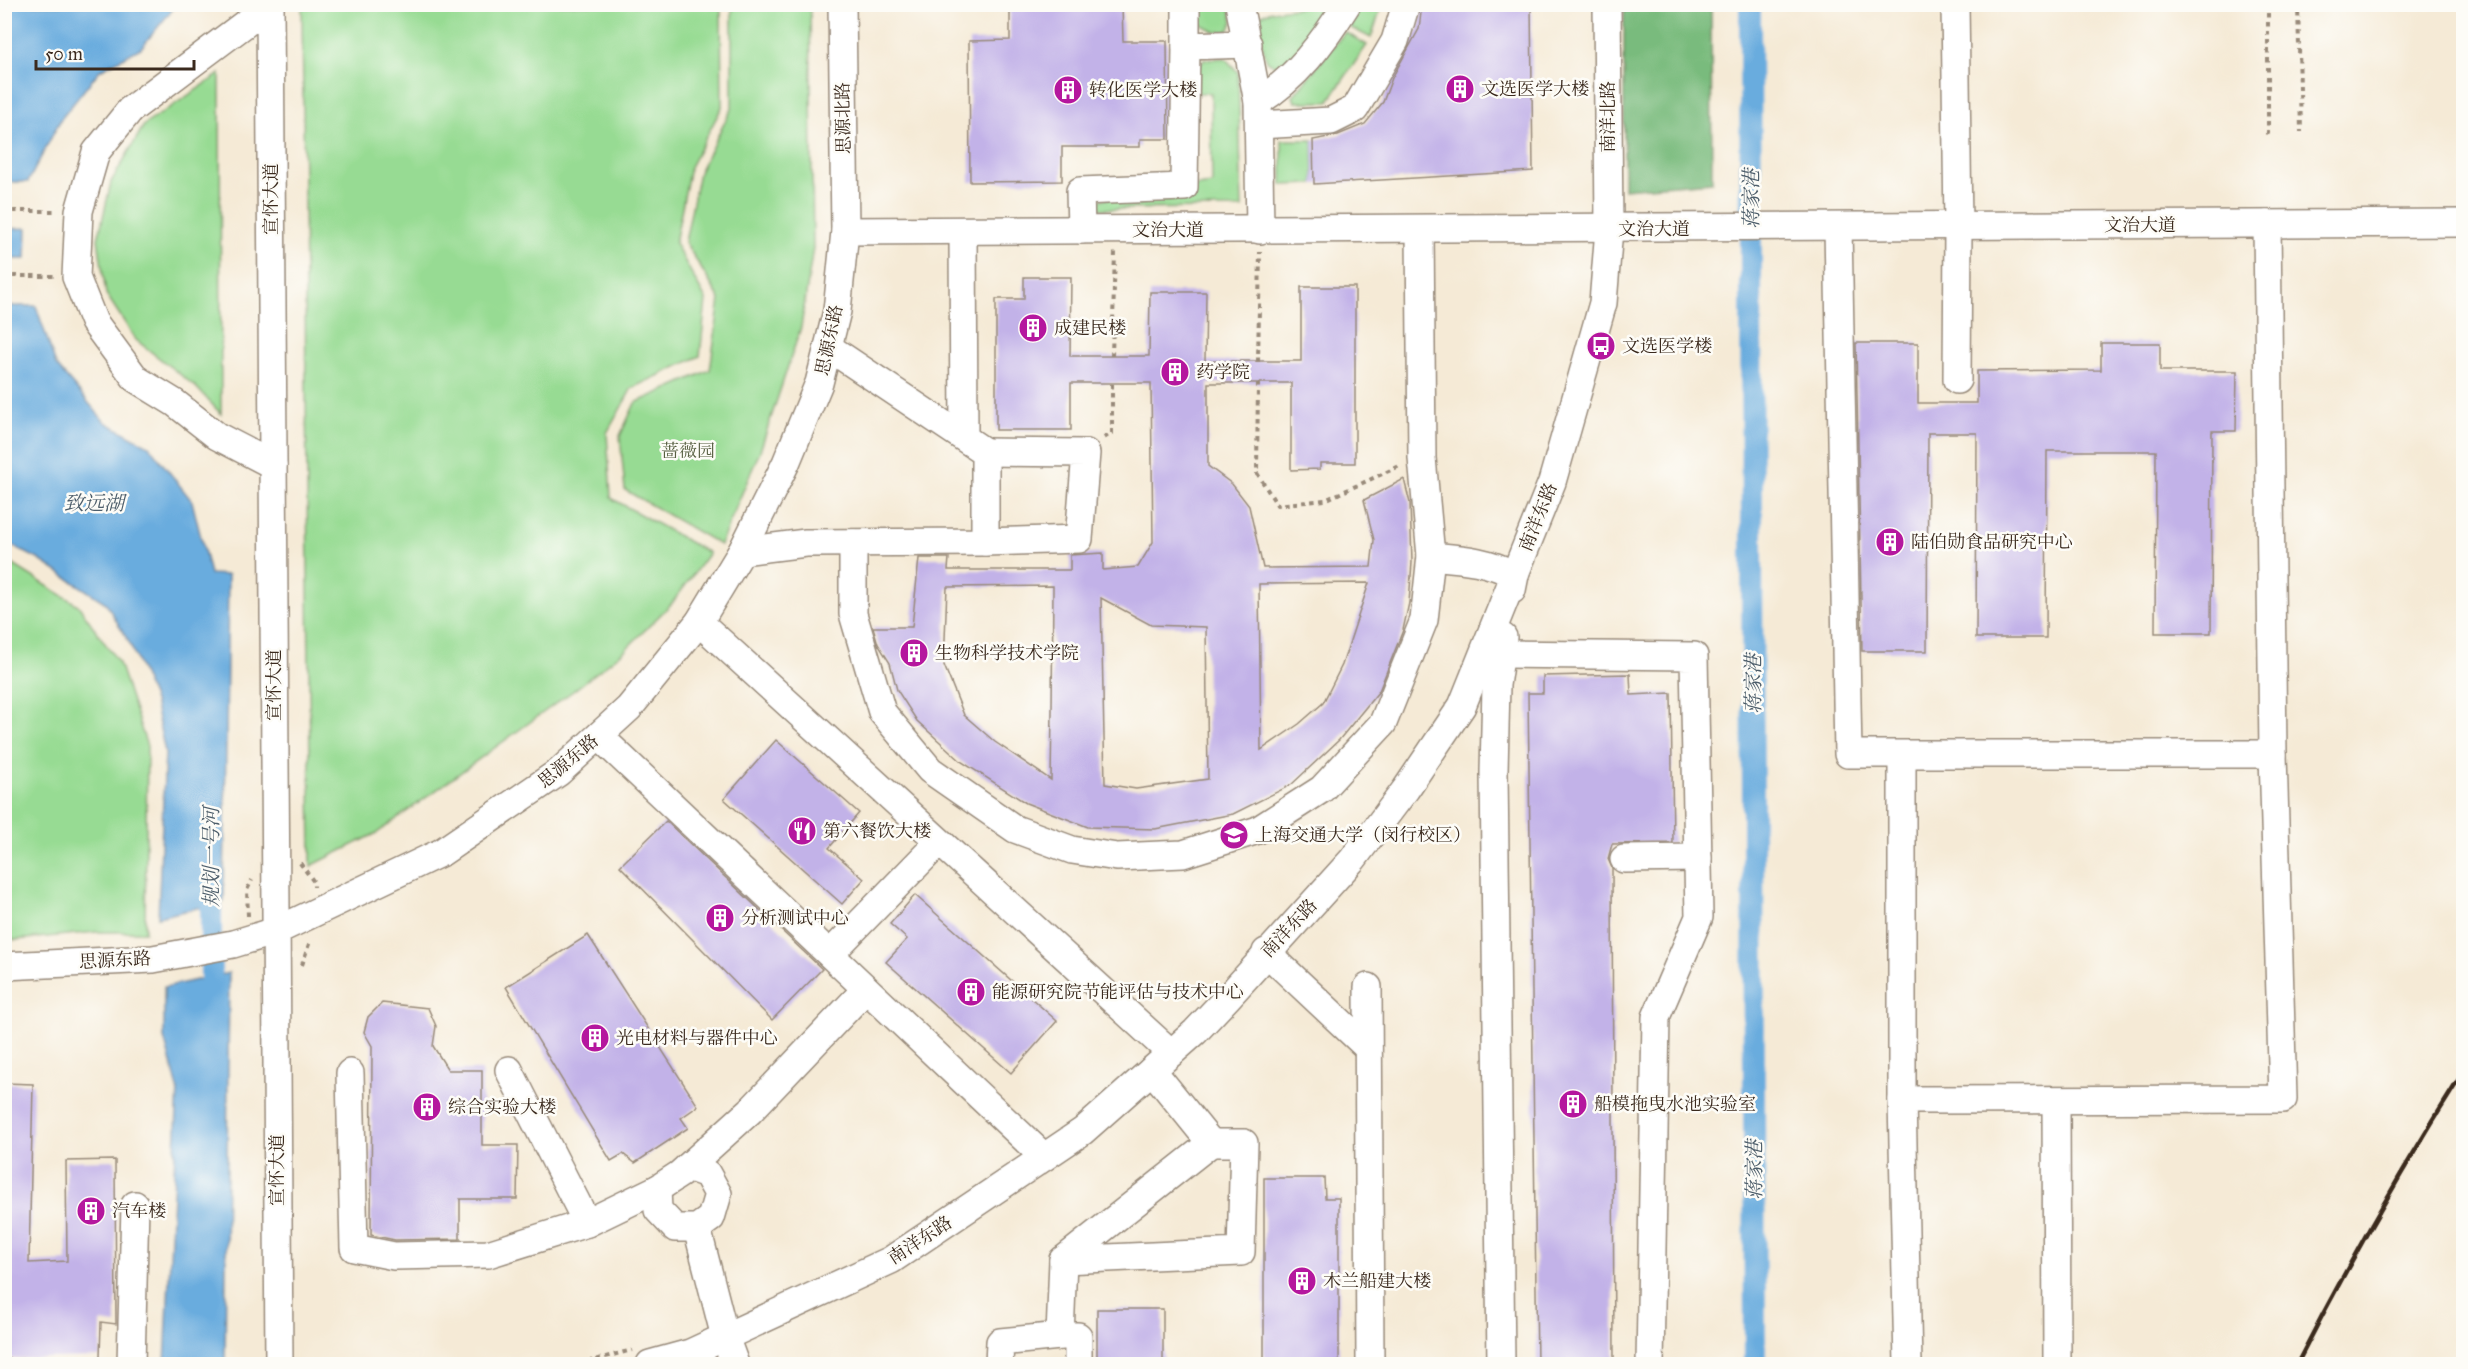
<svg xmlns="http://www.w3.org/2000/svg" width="2468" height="1369" viewBox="0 0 2468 1369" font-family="'IM FELL Great Primer','Noto Serif SC',serif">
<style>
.green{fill:#97db93;stroke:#698258;stroke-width:1.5}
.forest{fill:#79bb7d;stroke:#5a724e;stroke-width:1.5}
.water{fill:#69acde;stroke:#526b7e;stroke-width:1.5}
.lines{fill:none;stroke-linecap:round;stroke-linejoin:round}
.canal{stroke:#69acde;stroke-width:22}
.building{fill:#c2b2e8;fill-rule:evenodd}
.minor-casing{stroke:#988a7a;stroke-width:30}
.path{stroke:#988a7a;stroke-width:4;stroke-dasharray:4.5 4.5;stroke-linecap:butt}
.minor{stroke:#fff;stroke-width:27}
.rail{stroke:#3b2a1e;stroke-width:4.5}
.labels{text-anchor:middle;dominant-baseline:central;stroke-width:5;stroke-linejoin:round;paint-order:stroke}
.poi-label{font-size:18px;fill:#3b2a1e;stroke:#fdfcf7;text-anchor:start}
.street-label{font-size:18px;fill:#3b2a1e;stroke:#fdfcf7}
.park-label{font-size:18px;fill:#575f41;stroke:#fdfcf7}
.water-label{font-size:20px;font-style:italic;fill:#4d5e6b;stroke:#fdfcf7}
</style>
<rect width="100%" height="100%" fill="#fdfcf7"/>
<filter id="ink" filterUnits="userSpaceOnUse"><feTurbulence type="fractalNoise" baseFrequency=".0167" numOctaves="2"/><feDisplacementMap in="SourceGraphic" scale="12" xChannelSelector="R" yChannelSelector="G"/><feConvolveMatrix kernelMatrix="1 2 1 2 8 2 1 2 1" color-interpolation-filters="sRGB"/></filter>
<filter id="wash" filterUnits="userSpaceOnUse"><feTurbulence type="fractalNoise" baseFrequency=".008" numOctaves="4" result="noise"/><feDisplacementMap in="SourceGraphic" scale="24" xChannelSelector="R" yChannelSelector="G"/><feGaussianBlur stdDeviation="1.35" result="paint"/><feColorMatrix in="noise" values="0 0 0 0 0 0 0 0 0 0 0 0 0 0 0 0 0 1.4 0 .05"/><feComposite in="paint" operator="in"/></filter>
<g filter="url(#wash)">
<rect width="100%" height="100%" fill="#f5ead6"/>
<g class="green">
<polygon points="302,5 721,5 722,107 690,167 675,243 706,300 700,356 632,388 607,433 611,498 709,553 673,602 624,651 573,691 377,833 311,866"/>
<polygon points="732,5 810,5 813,248 801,327 760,451 720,545 625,490 620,436 635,403 710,370 720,299 685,242 699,172 732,108"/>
<polygon points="1193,5 1229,5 1233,21 1228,31 1215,32 1199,23"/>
<path d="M1311,5H1325L1333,12L1295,62L1279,68L1267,61L1254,19C1273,6 1290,11 1311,5Z"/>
<polygon points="1361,5 1382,5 1371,38 1349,27"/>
<polygon points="1345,32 1367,45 1328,102 1295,102 1293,96"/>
<polygon points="1225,58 1238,72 1242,208 1098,209 1097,200 1212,184 1211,93 1193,93 1192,73 1205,59"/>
<polygon points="220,74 221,414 196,387 136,340 106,294 98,239 111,182 144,125"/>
<polygon points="1282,140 1313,140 1314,184 1282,185"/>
<polygon points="4,559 78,605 119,663 147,746 145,932 97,932 16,940 5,938"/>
</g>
<polygon class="forest" points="1624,5 1711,5 1712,182 1624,189"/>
<g class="water">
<polygon points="4,5 176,5 141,48 100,70 61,119 28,182 5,182"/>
<polygon points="27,228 26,259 5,259 5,229"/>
<polygon points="4,306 36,306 56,365 105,422 149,446 192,501 210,574 228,575 224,902 158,917 165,752 154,701 130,644 106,603 38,559 5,542"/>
<polygon points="229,973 225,1364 165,1364 178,1088 164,1038 164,987"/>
</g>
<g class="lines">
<g class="canal">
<polyline points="1750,4 1755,1364"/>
<polyline points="211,1009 211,874"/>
</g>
</g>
<g id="blocks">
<g class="building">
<polygon points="1010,4 1122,4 1123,41 1167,41 1168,139 1140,139 1140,147 1062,147 1062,181 970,182 969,41 1010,40"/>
<polygon points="1422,4 1531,4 1533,171 1314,184 1313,140 1338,135 1365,124 1383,102 1392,78 1419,29"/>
<path d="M1024,277H1071L1070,356H1149L1150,292H1206L1205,361H1301V287H1355V463H1320V469L1291,470V383H1208V466L1232,484L1249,506L1263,568L1371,567L1374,540L1364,500L1404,479L1410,503L1412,562L1409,603L1403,630L1379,691L1339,740L1291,785L1233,814L1155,829L1088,827L1026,803L962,762L917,721L897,690L890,663L878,644L873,627H912L919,558H949L948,570H1070V555L1103,553V570L1138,567L1153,542L1151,383H1071V430H996V299H1024ZM1369,583L1342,665L1323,703L1299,724L1261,750L1259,584ZM1053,586L1052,710L1051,780L995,742L964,715L944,665L947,587ZM1101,598L1151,625L1206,627L1208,779L1136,789L1105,784Z"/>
<polygon points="1856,343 1918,343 1918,403 1977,403 1977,371 2101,370 2101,343 2160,343 2160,371 2237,371 2236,431 2212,431 2211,633 2155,633 2156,451 2047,451 2046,638 1976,638 1977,433 1928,433 1927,651 1862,651"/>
<polygon points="1630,674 1631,695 1671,693 1673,843 1612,844 1608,859 1612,868 1614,1365 1537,1365 1528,693 1543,693 1543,676"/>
<polygon points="776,740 859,813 829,848 864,879 842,904 724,799"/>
<polygon points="666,821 822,969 772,1020 620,866"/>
<polygon points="915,895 1057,1021 1011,1073 886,962 907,939 890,924"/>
<polygon points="588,935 698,1106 681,1118 688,1128 635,1163 623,1154 611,1161 506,987"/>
<polygon points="382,1003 428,1008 436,1026 433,1046 448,1070 482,1070 482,1145 518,1145 517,1199 460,1199 460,1239 395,1240 371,1235 372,1046 364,1032 368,1017"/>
<polygon points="4,1083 33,1084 29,1263 67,1261 66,1161 115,1160 116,1324 101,1322 100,1357 4,1359"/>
<polygon points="1264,1178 1324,1178 1325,1198 1339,1198 1339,1365 1264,1365"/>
<rect x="1097" y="1309" width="66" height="56"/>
</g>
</g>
</g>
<g filter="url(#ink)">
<use href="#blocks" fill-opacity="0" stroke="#988a7a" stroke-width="1.5"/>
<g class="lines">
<g class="minor-casing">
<g id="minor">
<polyline points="270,4 279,1364"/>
<polyline points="1186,4 1186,46 1248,44"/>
<polyline points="1239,4 1258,102 1260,230"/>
<polyline points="1955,4 1958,227 1957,380"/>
<polyline points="270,5 130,110 96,152 79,211 76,277 94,322 136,379 175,403 217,436 273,465"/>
<path d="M1258,102C1297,77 1322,44 1347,4"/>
<polyline points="1259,125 1331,121 1355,109 1395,41 1406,4"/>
<polyline points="1838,228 1848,754 2273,754 2267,224"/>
<polyline points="1081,230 1080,191 1184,187 1186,46"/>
<polyline points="845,231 2464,223"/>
<polyline points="963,231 964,437"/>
<polyline points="985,542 1079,539 1086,453 985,452"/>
<polyline points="853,543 853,614 882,712 930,770 1015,829 1072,850 1117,857 1183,854 1258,830 1322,789 1383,723 1424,620 1431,556 1422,458 1420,230"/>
<polyline points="742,551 806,543 985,542 985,452 828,347"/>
<path d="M1431,556C1463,559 1486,560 1515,575L1512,590"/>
<polyline points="699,622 1171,1053"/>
<polyline points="1500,654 1694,656 1699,917 1656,1017 1650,1364"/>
<polyline points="599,736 1044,1157"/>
<polyline points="1902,755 1902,1100 1908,1364"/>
<polyline points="1624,859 1698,858"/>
<polyline points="1266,952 1368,1048"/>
<polyline points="830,954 939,842"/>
<polyline points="4,966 153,959 233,944 276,931 442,852 559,772 629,708 699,622 742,551 786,463 819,383 837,311 845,231 842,4"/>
<polyline points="1368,987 1370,1364"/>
<polyline points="509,1070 587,1223"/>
<polyline points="350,1073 354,1248 394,1256 488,1254 587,1223 657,1189 680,1174 750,1111 866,989"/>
<polyline points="1902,1100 2283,1099 2273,754"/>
<polyline points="2056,1101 2057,1364"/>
<polyline points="657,1189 658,1210 675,1228 697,1228 711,1218 718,1194 707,1174 688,1167"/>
<polyline points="697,1228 725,1337 735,1364"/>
<polyline points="1063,1260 1241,1252 1244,1143 1211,1143"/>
<polyline points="1060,1336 1078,1336 1078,1364"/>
<polyline points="131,1364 135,1205"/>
<polyline points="650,1364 690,1353 891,1260 1083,1131 1195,1032 1229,996 1353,859 1406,789 1462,706 1552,482 1603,303 1609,229 1607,4"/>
<polyline points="999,1364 1000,1342 1060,1336 1063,1260 1211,1143 1152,1070"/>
<polyline points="1501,1364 1494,772 1496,685 1503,637"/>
</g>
</g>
<g class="path">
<polyline points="2268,4 2268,138"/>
<polyline points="2298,4 2301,132"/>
<polyline points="4,211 57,211"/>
<polyline points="4,276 55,276"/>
<polyline points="1112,356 1115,252"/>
<polyline points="1258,362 1260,252"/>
<polyline points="1258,383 1257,473 1277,505 1325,500 1402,465"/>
<polyline points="1104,438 1112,433 1112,383"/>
<polyline points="300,863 314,882 314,887"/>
<polyline points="248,916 247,890 252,880"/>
<polyline points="302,965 310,941"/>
<polyline points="579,1364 632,1350"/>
</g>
<use href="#minor" class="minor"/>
<path class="rail" d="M2297,1364C2348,1264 2403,1167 2464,1071"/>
</g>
</g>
<defs>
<g id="building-disc" transform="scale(1.5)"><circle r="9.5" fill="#b5179e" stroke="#fdfcf7"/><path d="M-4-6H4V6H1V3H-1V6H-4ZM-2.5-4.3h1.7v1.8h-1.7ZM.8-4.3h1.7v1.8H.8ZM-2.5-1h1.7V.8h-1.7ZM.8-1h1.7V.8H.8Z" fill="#fff"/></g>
<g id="bus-disc" transform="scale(1.5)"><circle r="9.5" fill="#b5179e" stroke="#fdfcf7"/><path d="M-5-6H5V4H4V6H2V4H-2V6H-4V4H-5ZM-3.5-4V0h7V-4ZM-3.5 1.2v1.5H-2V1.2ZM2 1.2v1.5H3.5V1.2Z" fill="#fff"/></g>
<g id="restaurant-disc" transform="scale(1.5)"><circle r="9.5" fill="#b5179e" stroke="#fdfcf7"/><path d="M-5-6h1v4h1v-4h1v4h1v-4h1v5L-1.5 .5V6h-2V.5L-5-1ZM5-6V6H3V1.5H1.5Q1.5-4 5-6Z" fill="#fff"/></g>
<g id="university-disc" transform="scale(1.5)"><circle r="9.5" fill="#b5179e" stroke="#fdfcf7"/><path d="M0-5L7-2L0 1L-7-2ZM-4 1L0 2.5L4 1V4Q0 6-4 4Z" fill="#fff"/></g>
</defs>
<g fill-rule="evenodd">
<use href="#building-disc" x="1460" y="89"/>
<use href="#building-disc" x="1068" y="90"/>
<use href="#building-disc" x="1033" y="328"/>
<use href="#bus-disc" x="1601" y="346"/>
<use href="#building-disc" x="1175" y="372"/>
<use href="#building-disc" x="1890" y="542"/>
<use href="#building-disc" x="914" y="653"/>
<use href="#restaurant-disc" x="802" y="831"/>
<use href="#university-disc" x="1234" y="835"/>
<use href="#building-disc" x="720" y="918"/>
<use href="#building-disc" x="971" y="992"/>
<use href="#building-disc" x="595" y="1038"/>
<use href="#building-disc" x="1573" y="1104"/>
<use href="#building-disc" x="427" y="1107"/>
<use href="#building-disc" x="91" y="1211"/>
<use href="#building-disc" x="1302" y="1281"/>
</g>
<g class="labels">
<g class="poi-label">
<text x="1481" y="89">文选医学大楼</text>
<text x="1089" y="90">转化医学大楼</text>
<text x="1054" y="328">成建民楼</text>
<text x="1622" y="346">文选医学楼</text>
<text x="1196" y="372">药学院</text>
<text x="1911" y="542">陆伯勋食品研究中心</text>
<text x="935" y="653">生物科学技术学院</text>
<text x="823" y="831">第六餐饮大楼</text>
<text x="1255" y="835">上海交通大学（闵行校区）</text>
<text x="741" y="918">分析测试中心</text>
<text x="992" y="992">能源研究院节能评估与技术中心</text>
<text x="616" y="1038">光电材料与器件中心</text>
<text x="1594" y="1104">船模拖曳水池实验室</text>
<text x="448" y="1107">综合实验大楼</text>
<text x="112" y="1211">汽车楼</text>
<text x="1323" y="1281">木兰船建大楼</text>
</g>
<g class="street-label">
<text transform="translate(1608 117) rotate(-90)">南洋北路</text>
<text transform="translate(843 118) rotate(-91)">思源北路</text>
<text transform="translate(271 199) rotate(-90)">宣怀大道</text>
<text x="2140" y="225">文治大道</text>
<text x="1654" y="229">文治大道</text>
<text x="1168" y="230">文治大道</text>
<text transform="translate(829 340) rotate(-78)">思源东路</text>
<text transform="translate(1538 517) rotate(-68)">南洋东路</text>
<text transform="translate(274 685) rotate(-90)">宣怀大道</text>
<text transform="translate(568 761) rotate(-40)">思源东路</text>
<text transform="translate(1289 928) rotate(-47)">南洋东路</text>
<text transform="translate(115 960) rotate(-3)">思源东路</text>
<text transform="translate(277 1170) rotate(-90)">宣怀大道</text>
<text transform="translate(920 1240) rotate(-33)">南洋东路</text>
</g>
<g class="park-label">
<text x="688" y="451">蔷薇园</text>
</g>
<g class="water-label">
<text transform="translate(1751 199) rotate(-90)">蒋家港</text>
<text x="94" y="503">致远湖</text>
<text transform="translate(1753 684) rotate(-90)">蒋家港</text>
<text transform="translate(211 857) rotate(-90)">规划一号河</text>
<text transform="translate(1754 1170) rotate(-90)">蒋家港</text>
</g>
</g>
<rect width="2468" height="1369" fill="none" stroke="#fdfcf7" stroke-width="24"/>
<path d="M36 60v9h158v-9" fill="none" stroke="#3b2a1e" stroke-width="3"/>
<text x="45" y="60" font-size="18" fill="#3b2a1e" stroke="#fdfcf7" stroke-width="4.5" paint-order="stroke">50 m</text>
</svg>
